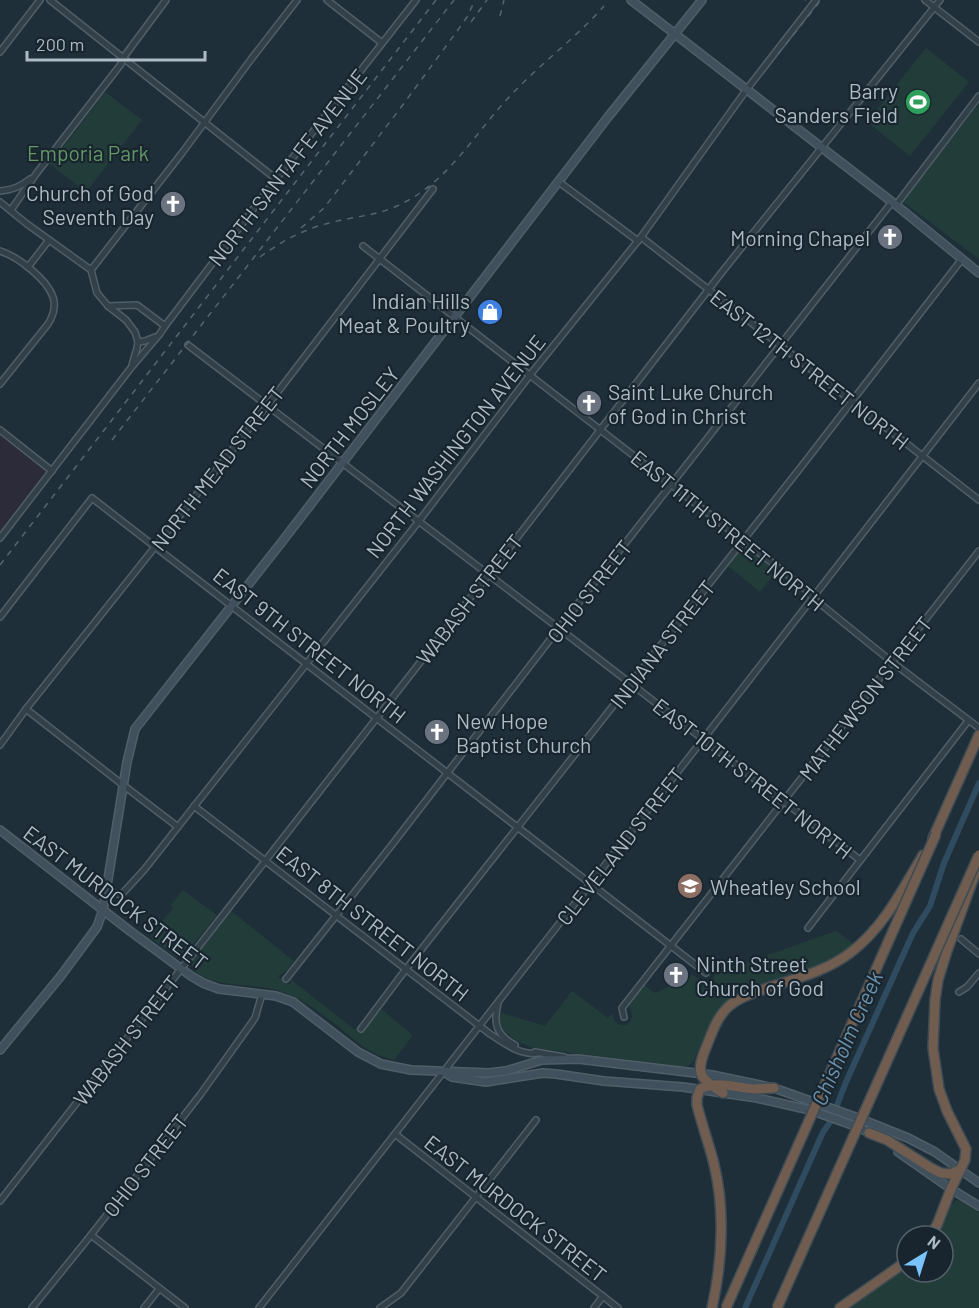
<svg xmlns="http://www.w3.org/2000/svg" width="979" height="1308" viewBox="0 0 979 1308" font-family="Barlow,sans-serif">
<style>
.medical{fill:#2b2b3a}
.green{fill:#223c3a}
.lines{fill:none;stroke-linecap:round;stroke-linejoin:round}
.canal{stroke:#2f4b60;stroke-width:6}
.street-casing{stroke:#505e67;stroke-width:8}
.secondary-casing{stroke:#505e67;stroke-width:10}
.highway-casing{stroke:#3d4b54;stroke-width:12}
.street{stroke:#32404a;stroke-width:5}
.secondary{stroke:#40505d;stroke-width:7}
.highway{stroke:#705d4f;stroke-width:9}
.rail{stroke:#546571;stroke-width:1.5;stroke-dasharray:6 6;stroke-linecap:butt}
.highway-bridge-casing{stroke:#3d4b54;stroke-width:12;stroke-linecap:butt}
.highway-bridge{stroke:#705d4f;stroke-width:9}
.labels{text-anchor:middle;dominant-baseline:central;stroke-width:4.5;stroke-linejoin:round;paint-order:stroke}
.poi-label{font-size:21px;fill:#adbbc6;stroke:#18252e;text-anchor:end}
.park-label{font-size:21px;fill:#639866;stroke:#18252e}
.street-label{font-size:21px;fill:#adbbc6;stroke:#18252e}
.water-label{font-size:22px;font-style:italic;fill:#6b92ac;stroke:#18252e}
</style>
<rect width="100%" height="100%" fill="#1f2f39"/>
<polygon class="medical" points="0,433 49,471 0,533"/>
<g class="green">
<polygon points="926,48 969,82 910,156 867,122"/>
<polygon points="105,92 142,120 86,192 50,164"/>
<polygon points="979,104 979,259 902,201"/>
<polygon points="745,546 776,571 760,592 728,566 742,547"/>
<polygon points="183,890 217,915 185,955 182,957 176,957 150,937 173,908 171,905"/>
<path d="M230,910L294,961L286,971L278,976L289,985L291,983L290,979L354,1029L356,1028L362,1033L381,1009L413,1035L394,1060L376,1054L365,1048C336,1026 305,995 269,988C250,984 194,987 191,962Z"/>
<path d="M836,931L855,945L835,960L727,1002C707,1022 705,1038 693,1062L688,1066L683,1067L534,1048C517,1042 498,1033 499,1012L545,1026L572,991L608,1018L612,1013L614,1020L619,1025H626L631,1021L632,1015L629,1005L644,985L655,993L676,984L682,988L692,974L700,981L702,979L707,982L712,980L716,973Z"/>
<path d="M957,1200L967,1202L979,1208V1308H845L907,1266V1272H943V1236H935C941,1224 945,1207 957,1200Z"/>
</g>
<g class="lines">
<polyline class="canal" points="745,1308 823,1132 831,1121 846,1082 913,933 930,906 944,863 979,783"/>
<g class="street-casing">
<g id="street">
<polyline points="50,0 276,179"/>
<polyline points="327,0 382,43"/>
<polyline points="925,0 979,42"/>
<polyline points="0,52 40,0"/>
<polyline points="559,182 638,241"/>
<path d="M0,191C12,190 20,187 30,179"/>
<polyline points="0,202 27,224 91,270 97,293 108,306 126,320 135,332 138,342 137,348 132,365"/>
<polyline points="896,205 979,96"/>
<polyline points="11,210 36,174 121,64 123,58 166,0"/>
<polyline points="641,237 979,500"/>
<polyline points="363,246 802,586 813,598 892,662 979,728"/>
<path d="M0,251C17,256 47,279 53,297C56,306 53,316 48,324L0,384"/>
<polyline points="28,267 49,240"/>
<polyline points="91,270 182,153 252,58 297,0"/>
<polyline points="108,306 137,305 165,326"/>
<polyline points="138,342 145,341 155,337"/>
<polyline points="188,345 565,633 860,860"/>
<polyline points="0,430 52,471"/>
<polyline points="0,538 130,369 159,335 165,326 276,179 416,0"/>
<polyline points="0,617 92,498 706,973"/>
<polyline points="26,709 123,785 178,827"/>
<polyline points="0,745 26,709 267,406 433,189"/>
<path d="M194,806L490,1034C504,1043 521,1056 538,1053"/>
<polyline points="106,891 121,895 144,870 419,521 530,375 641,237 747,89 816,0"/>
<polyline points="808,928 968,721"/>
<polyline points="961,939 979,954"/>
<polyline points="286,979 391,846 559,628 892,202"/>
<polyline points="959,992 967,987 979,973"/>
<path d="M498,1003C493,1023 496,1035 515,1045"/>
<polyline points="624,1017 622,1008 979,551"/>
<polyline points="361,1029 406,969 801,467 962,259"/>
<polyline points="535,1052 564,1057"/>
<polyline points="395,1134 618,1308"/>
<polyline points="0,1201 489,574 722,272 940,0"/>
<polyline points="91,1235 185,1308"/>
<polyline points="32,1308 91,1235 200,1095 255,1018 262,994"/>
<polyline points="144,1308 159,1289"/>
<polyline points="259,1308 708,733 979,383"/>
<polyline points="380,1308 401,1293 536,1120"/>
<polyline points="594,1308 603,1296"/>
</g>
</g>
<g class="secondary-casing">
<g id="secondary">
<polyline points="631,0 896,205 979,273"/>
<polyline points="0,830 130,931 191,976 203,983 219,989 276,996 293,1002 358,1052 381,1064 411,1070 489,1073 506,1071 542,1060 578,1059 712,1075 774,1088 858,1118 908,1138 935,1152 979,1183"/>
<polyline points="0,1050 60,977 97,927 103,910 127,762 135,729 281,543 608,117 702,0"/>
<polyline points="445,1073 452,1077 486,1082 543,1073 556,1074 604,1081 683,1087 757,1098 810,1110 855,1126 872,1134"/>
<polyline points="898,1152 951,1189 979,1206"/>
</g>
</g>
<g class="highway-casing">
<g id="highway">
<polyline points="933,838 979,735"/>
<path d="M723,1093C701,1079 695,1075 705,1050C711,1036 715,1021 726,1009C737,997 755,993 770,987C798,978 826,971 850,953C883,928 902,891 923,855"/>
<polyline points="869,1133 887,1140 931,1168 941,1173 950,1174 961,1169"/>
<polyline points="930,1236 937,1225 951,1189 965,1160 966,1149 947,1111 939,1089 933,1048 935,1000 938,980 947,951 979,863"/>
<path d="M712,1308C722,1262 725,1210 714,1164C709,1144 702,1125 697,1105V1098L700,1089C718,1080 736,1088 754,1089C761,1089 768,1088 774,1088"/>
<polyline points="840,1308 907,1261"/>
</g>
</g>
<use href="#street" class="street"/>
<use href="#secondary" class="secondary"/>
<use href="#highway" class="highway"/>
<g class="rail">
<polyline points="805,0 806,0"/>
<polyline points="500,16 504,0"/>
<polyline points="471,22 487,0"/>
<polyline points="778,54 821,0"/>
<polyline points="301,228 324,208 399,110 455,34 467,17 475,0"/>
<path d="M260,257C280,242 304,229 329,223C355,216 379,216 403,203C451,179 476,131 512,94C541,63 576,38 604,6"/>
<polyline points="112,440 454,0"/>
<polyline points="0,565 436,0"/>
</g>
<g class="highway-bridge-casing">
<g id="highway-bridge">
<polyline points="726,1308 936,834"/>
<polyline points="777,1308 979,855"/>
</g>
</g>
<use href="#highway-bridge" class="highway-bridge"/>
</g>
<defs>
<g id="stadium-disc" transform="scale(1.35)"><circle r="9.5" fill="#2e9e5b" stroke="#18252e"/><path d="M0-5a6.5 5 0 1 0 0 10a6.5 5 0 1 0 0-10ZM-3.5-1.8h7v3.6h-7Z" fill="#fff"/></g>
<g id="church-disc" transform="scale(1.35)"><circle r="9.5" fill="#6b7280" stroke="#18252e"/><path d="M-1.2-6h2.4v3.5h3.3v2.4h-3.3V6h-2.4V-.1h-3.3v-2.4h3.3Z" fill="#fff"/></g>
<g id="shop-disc" transform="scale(1.35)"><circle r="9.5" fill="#3f7fe0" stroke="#18252e"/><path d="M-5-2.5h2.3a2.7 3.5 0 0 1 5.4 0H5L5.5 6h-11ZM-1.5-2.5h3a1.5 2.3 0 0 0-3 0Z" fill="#fff"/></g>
<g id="school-disc" transform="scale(1.35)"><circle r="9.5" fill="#8d6e63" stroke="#18252e"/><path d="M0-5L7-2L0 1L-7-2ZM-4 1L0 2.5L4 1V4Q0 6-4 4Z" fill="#fff"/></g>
</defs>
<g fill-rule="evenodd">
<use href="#stadium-disc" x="918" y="102"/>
<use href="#church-disc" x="173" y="204"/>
<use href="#church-disc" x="890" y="237"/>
<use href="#shop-disc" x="490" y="312"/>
<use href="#church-disc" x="589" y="403"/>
<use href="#church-disc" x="437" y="732"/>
<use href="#school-disc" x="690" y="886"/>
<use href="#church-disc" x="676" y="975"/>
</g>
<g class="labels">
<g class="poi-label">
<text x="898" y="90">Barry<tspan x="898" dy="24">Sanders Field</tspan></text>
<text x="154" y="192">Church of God<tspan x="154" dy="24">Seventh Day</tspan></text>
<text x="870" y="237">Morning Chapel</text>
<text x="470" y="300">Indian Hills<tspan x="470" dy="24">Meat &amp; Poultry</tspan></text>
<text x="608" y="391" text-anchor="start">Saint Luke Church<tspan x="608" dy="24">of God in Christ</tspan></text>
<text x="456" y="720" text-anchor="start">New Hope<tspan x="456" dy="24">Baptist Church</tspan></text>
<text x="710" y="886" text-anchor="start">Wheatley School</text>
<text x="696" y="963" text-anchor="start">Ninth Street<tspan x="696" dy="24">Church of God</tspan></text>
</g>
<g class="park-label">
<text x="88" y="152">Emporia Park</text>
</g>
<g class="street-label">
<text transform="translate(287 167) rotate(-52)">NORTH SANTA FE AVENUE</text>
<text transform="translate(810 369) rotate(38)">EAST 12TH STREET NORTH</text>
<text transform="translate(349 427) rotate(-52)">NORTH MOSLEY</text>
<text transform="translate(455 446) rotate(-52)">NORTH WASHINGTON AVENUE</text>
<text transform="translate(217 468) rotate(-52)">NORTH MEAD STREET</text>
<text transform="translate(728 530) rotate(39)">EAST 11TH STREET NORTH</text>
<text transform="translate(589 591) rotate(-52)">OHIO STREET</text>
<text transform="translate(469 599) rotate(-52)">WABASH STREET</text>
<text transform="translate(662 644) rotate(-52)">INDIANA STREET</text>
<text transform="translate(310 645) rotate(38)">EAST 9TH STREET NORTH</text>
<text transform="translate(865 698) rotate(-52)">MATHEWSON STREET</text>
<text transform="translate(753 778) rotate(38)">EAST 10TH STREET NORTH</text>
<text transform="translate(620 846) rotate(-52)">CLEVELAND STREET</text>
<text transform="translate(116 897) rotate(37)">EAST MURDOCK STREET</text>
<text transform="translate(373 923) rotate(38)">EAST 8TH STREET NORTH</text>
<text transform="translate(126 1040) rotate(-52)">WABASH STREET</text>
<text transform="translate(145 1165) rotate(-52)">OHIO STREET</text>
<text transform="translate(516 1208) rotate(38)">EAST MURDOCK STREET</text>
</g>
<g class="water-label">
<text transform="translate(846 1038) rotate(-66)">Chisholm Creek</text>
</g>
</g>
<g transform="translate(925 1254) rotate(38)"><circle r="28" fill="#18252e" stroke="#54616b" stroke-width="1.5"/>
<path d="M0-4.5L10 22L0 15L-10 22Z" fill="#79c4ff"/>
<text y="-9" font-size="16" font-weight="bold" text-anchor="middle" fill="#adbbc6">N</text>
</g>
<path d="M27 51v9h178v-9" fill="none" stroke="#adbbc6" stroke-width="3"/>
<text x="36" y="51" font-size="18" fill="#adbbc6" stroke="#18252e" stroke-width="4.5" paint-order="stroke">200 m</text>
</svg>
